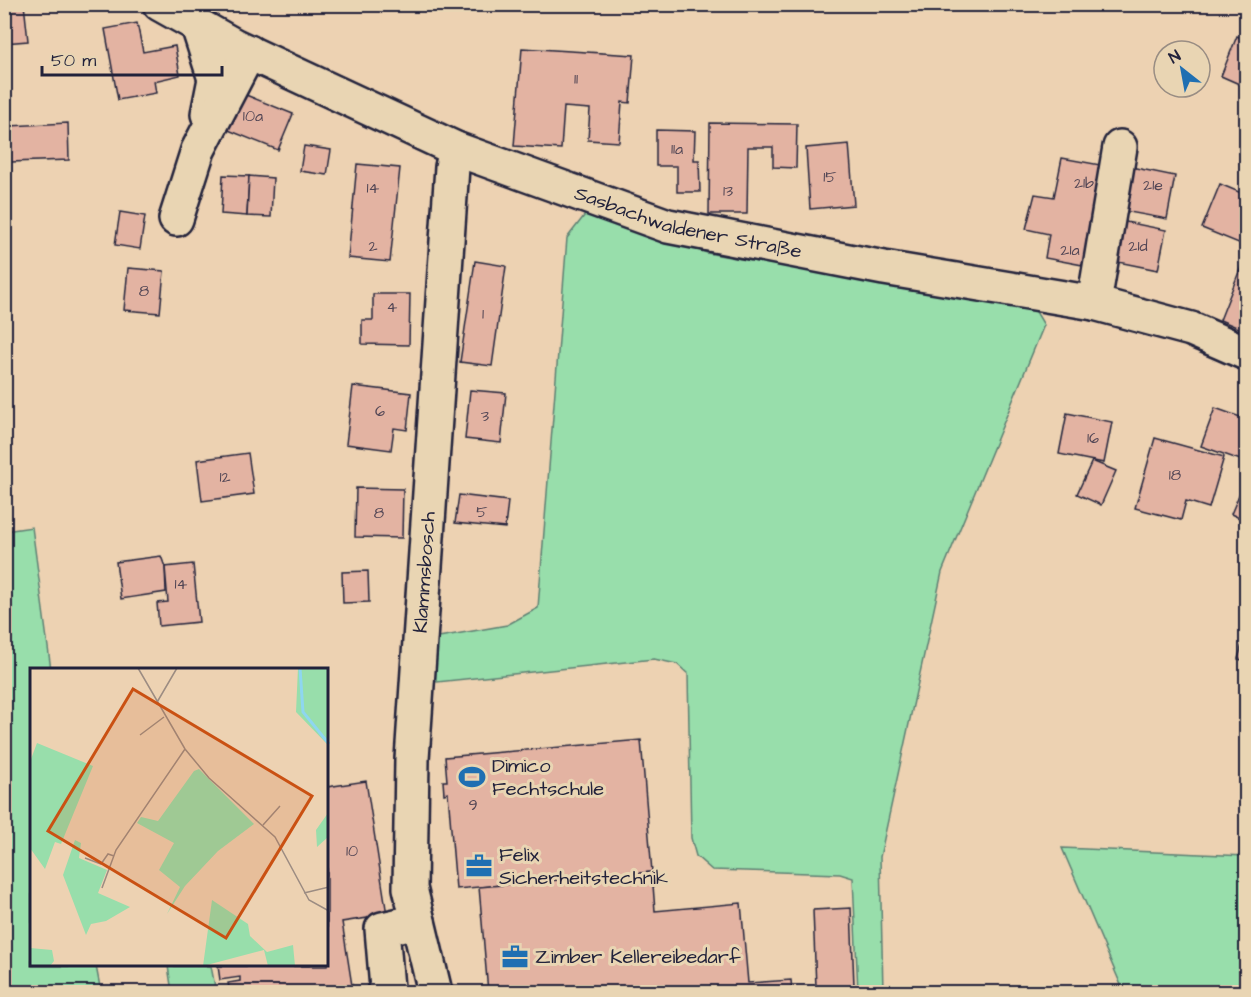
<svg xmlns="http://www.w3.org/2000/svg" width="1251" height="997" viewBox="0 0 1251 997" font-family="'Architects Daughter',sans-serif">
<style>
.green{fill:#98deab;stroke:#5d8073;stroke-width:1.5}
.building{fill:#e3b3a2;stroke:#22223b;stroke-width:1.5}
.lines{fill:none;stroke-linecap:round;stroke-linejoin:round}
.minor-casing{stroke:#22223b;stroke-width:38}
.path{stroke:#22223b;stroke-width:4;stroke-dasharray:1.5 4.5;stroke-linecap:butt}
.minor{stroke:#e9d5b3;stroke-width:33}
.labels{text-anchor:middle;dominant-baseline:central;stroke-width:6;stroke-linejoin:round;paint-order:stroke}
.number-label{font-size:16px;fill:#524655}
.street-label{font-size:20px;fill:#22223b;stroke:#e9d5b3}
.poi-label{font-size:20px;fill:#22223b;stroke:#e9d5b3;text-anchor:start}
.inset-river{fill:none;stroke:#8ed6f0;stroke-width:3}
.inset-road{fill:none;stroke:#9c8c82;stroke-width:1.5}
.view{fill:#ca5113;fill-opacity:0.15;stroke:#ca5113;stroke-width:3}
.inset-edge{fill:none;stroke:#22223b;stroke-width:3}
</style>
<rect width="100%" height="100%" fill="#edd2b2"/>
<filter id="ink" filterUnits="userSpaceOnUse"><feTurbulence type="fractalNoise" baseFrequency=".0167" numOctaves="2"/><feDisplacementMap in="SourceGraphic" scale="12" xChannelSelector="R" yChannelSelector="G"/><feConvolveMatrix kernelMatrix="1 2 1 2 8 2 1 2 1" color-interpolation-filters="sRGB"/></filter>
<g filter="url(#ink)">
<g class="green">
<polygon points="588,211 707,253 1035,310 1044,325 942,572 880,857 883,992 858,992 853,878 840,874 712,870 696,856 691,838 688,674 677,664 654,659 437,682 429,673 431,646 439,637 507,625 538,608 567,238"/>
<polygon points="32,527 51,670 32,670 32,966 96,966 101,992 5,992 5,531"/>
<polygon points="1062,848 1246,856 1246,992 1124,992"/>
<polygon points="168,966 211,966 216,992 172,992"/>
</g>
<g class="building">
<polygon points="4,4 24,4 28,41 4,43"/>
<polygon points="137,23 143,52 175,46 180,75 154,81 156,93 118,100 105,29"/>
<polygon points="1237,36 1246,40 1246,87 1221,76"/>
<polygon points="522,48 634,55 630,103 622,102 619,142 588,140 590,109 564,107 561,149 514,146"/>
<polygon points="4,78 8,78 9,126 68,123 69,160 10,162 11,177 4,178"/>
<polygon points="236,91 293,114 278,150 221,127"/>
<polygon points="710,123 797,124 796,168 773,167 773,147 748,147 747,214 709,214"/>
<polygon points="656,130 695,131 694,160 699,160 700,192 677,192 677,166 656,166"/>
<polygon points="849,144 854,205 810,209 806,148"/>
<polygon points="304,146 331,150 327,175 300,171"/>
<polygon points="1062,158 1106,166 1088,266 1045,258 1049,234 1026,229 1035,194 1054,197"/>
<polygon points="357,164 400,168 390,262 348,258"/>
<polygon points="1126,166 1175,176 1167,219 1118,210"/>
<polygon points="223,175 249,176 247,216 221,214"/>
<polygon points="249,176 273,178 271,217 247,216"/>
<polygon points="1220,184 1246,195 1246,246 1202,228"/>
<polygon points="120,212 145,216 140,249 115,245"/>
<polygon points="1121,221 1166,230 1158,270 1113,261"/>
<polygon points="1246,254 1246,331 1220,320"/>
<polygon points="475,261 506,266 492,366 460,362"/>
<polygon points="128,268 164,271 160,313 124,310"/>
<polygon points="373,294 410,294 409,345 362,344 362,320 373,320"/>
<polygon points="353,386 411,393 407,430 394,428 391,450 346,444"/>
<polygon points="470,390 506,393 501,443 465,439"/>
<polygon points="1215,408 1246,419 1246,462 1201,446"/>
<polygon points="1067,413 1112,422 1104,463 1059,454"/>
<polygon points="1155,438 1224,457 1209,508 1186,501 1181,520 1135,508"/>
<polygon points="248,453 254,494 202,501 197,460"/>
<polygon points="1092,461 1116,471 1101,505 1077,494"/>
<polygon points="1246,478 1246,521 1231,514"/>
<polygon points="356,488 403,489 402,538 355,537"/>
<polygon points="459,495 508,501 505,528 455,523"/>
<polygon points="161,556 165,567 166,592 121,599 116,562"/>
<polygon points="193,564 199,622 159,626 157,603 168,602 165,567"/>
<polygon points="368,571 369,602 343,603 342,572"/>
<polygon points="1246,630 1246,661 1238,659"/>
<polygon points="641,740 652,872 456,889 448,793 444,794 443,781 447,781 445,757"/>
<polygon points="366,781 387,915 342,922 353,992 230,992 228,983 240,981 240,977 220,980 218,966 327,966 327,787"/>
<polygon points="652,872 655,911 741,903 748,983 791,980 792,992 488,992 479,887"/>
<polygon points="851,908 854,986 816,987 813,910"/>
</g>
<g class="lines">
<g class="minor-casing">
<g id="minor">
<path id="s1" d="M160,4L235,46L456,149L668,226L884,268L1094,303L1191,329L1246,353"/>
<polyline points="198,26 215,79 208,114"/>
<polyline points="176,219 198,150 249,52"/>
<polyline points="1094,303 1120,147"/>
<polyline points="384,992 387,988 382,929 418,921"/>
<path id="s2" d="M435,992L410,888L412,759L452,167L456,149"/>
</g>
</g>
<polyline class="path" points="4,547 9,547"/>
<use href="#minor" class="minor"/>
</g>
</g>
<defs>
<g id="stadium-bare" transform="scale(2.07)"><path d="M0-5a6.5 5 0 1 0 0 10a6.5 5 0 1 0 0-10ZM-3.5-1.8h7v3.6h-7Z" fill="#1f6fb2" stroke="#e9d5b3" stroke-width="2.5" paint-order="stroke"/></g>
<g id="office-bare" transform="scale(2.07)"><path d="M-6-3h4V-5.5h4V-3h4V5H-6ZM-1-4.5V-3h2v-1.5ZM-6 0V1H6V0Z" fill="#1f6fb2" stroke="#e9d5b3" stroke-width="2.5" paint-order="stroke"/></g>
</defs>
<g fill-rule="evenodd">
<use href="#stadium-bare" x="472" y="777"/>
<use href="#office-bare" x="479" y="866"/>
<use href="#office-bare" x="515" y="957"/>
</g>
<g class="labels">
<g class="number-label">
<text x="576" y="79">11</text>
<text x="253" y="116">10a</text>
<text x="677" y="149">11a</text>
<text x="830" y="177">15</text>
<text x="1084" y="183">21b</text>
<text x="1153" y="185">21e</text>
<text x="373" y="188">14</text>
<text x="728" y="191">13</text>
<text x="373" y="246">2</text>
<text x="1138" y="246">21d</text>
<text x="1070" y="250">21a</text>
<text x="144" y="291">8</text>
<text x="392" y="307">4</text>
<text x="483" y="314">1</text>
<text x="380" y="411">6</text>
<text x="485" y="416">3</text>
<text x="1093" y="438">16</text>
<text x="1175" y="475">18</text>
<text x="225" y="477">12</text>
<text x="482" y="512">5</text>
<text x="379" y="513">8</text>
<text x="181" y="584">14</text>
<text x="473" y="805">9</text>
<text x="352" y="851">10</text>
</g>
<g class="street-label">
<text stroke="none"><textPath href="#s1" startOffset="574">Sasbachwaldener Straße</textPath></text>
<text stroke="none"><textPath href="#s2" startOffset="423">Klammsbosch</textPath></text>
</g>
<g class="poi-label">
<text x="492" y="766">Dimico<tspan x="492" dy="23">Fechtschule</tspan></text>
<text x="499" y="855">Felix<tspan x="499" dy="23">Sicherheitstechnik</tspan></text>
<text x="535" y="957">Zimber Kellereibedarf</text>
</g>
</g>
<g transform="translate(30 668)">
<rect width="298" height="298" fill="#edd2b2"/>
<path d="M268,0H298V77L266,44ZM7,75L63,98L31,176L25,174L15,201L0,180L1,91ZM169,101L224,156L188,183L155,218L137,246L150,219L129,202L144,175L107,155L111,149L128,153L164,103ZM298,145V169L287,179L286,162ZM45,172L51,175L49,190L77,202L68,225L100,239L76,253L61,256L56,267L33,207ZM182,232L218,256L220,268L237,284L263,277L265,298H238L234,282L173,298ZM0,280L22,282L24,293L20,298H0Z" fill="#98deab"/>
<path class="inset-river" d="M270,0L273,44L299,76"/>
<path class="inset-road" d="M108,0L155,81L179,110L245,169L279,232L299,243M126,36L147,0M110,67L134,49M233,157L250,138M55,190L71,196L78,186L84,188M72,220L86,182L155,81M274,225L299,219"/>
<path class="view" d="M103,21L282,128L196,270L18,163Z"/>
<rect width="298" height="298" class="inset-edge"/>
</g>
<rect width="1251" height="997" fill="none" stroke="#e9d5b3" stroke-width="24"/>
<rect x="12" y="12" width="1227" height="973" fill="none" stroke="#22223b" stroke-width="2" filter="url(#ink)"/>
<g transform="translate(1182 69) rotate(329)"><circle r="28" fill="#e9d5b3" stroke="#998d83" stroke-width="1.5"/>
<path d="M0-4.5L10 22L0 15L-10 22Z" fill="#1f6fb2"/>
<text y="-9" font-size="16" font-weight="bold" text-anchor="middle" fill="#22223b">N</text>
</g>
<path d="M42 66v9h180v-9" fill="none" stroke="#22223b" stroke-width="3"/>
<text x="51" y="66" font-size="18" fill="#22223b" stroke="#e9d5b3" stroke-width="4.5" paint-order="stroke">50 m</text>
</svg>
